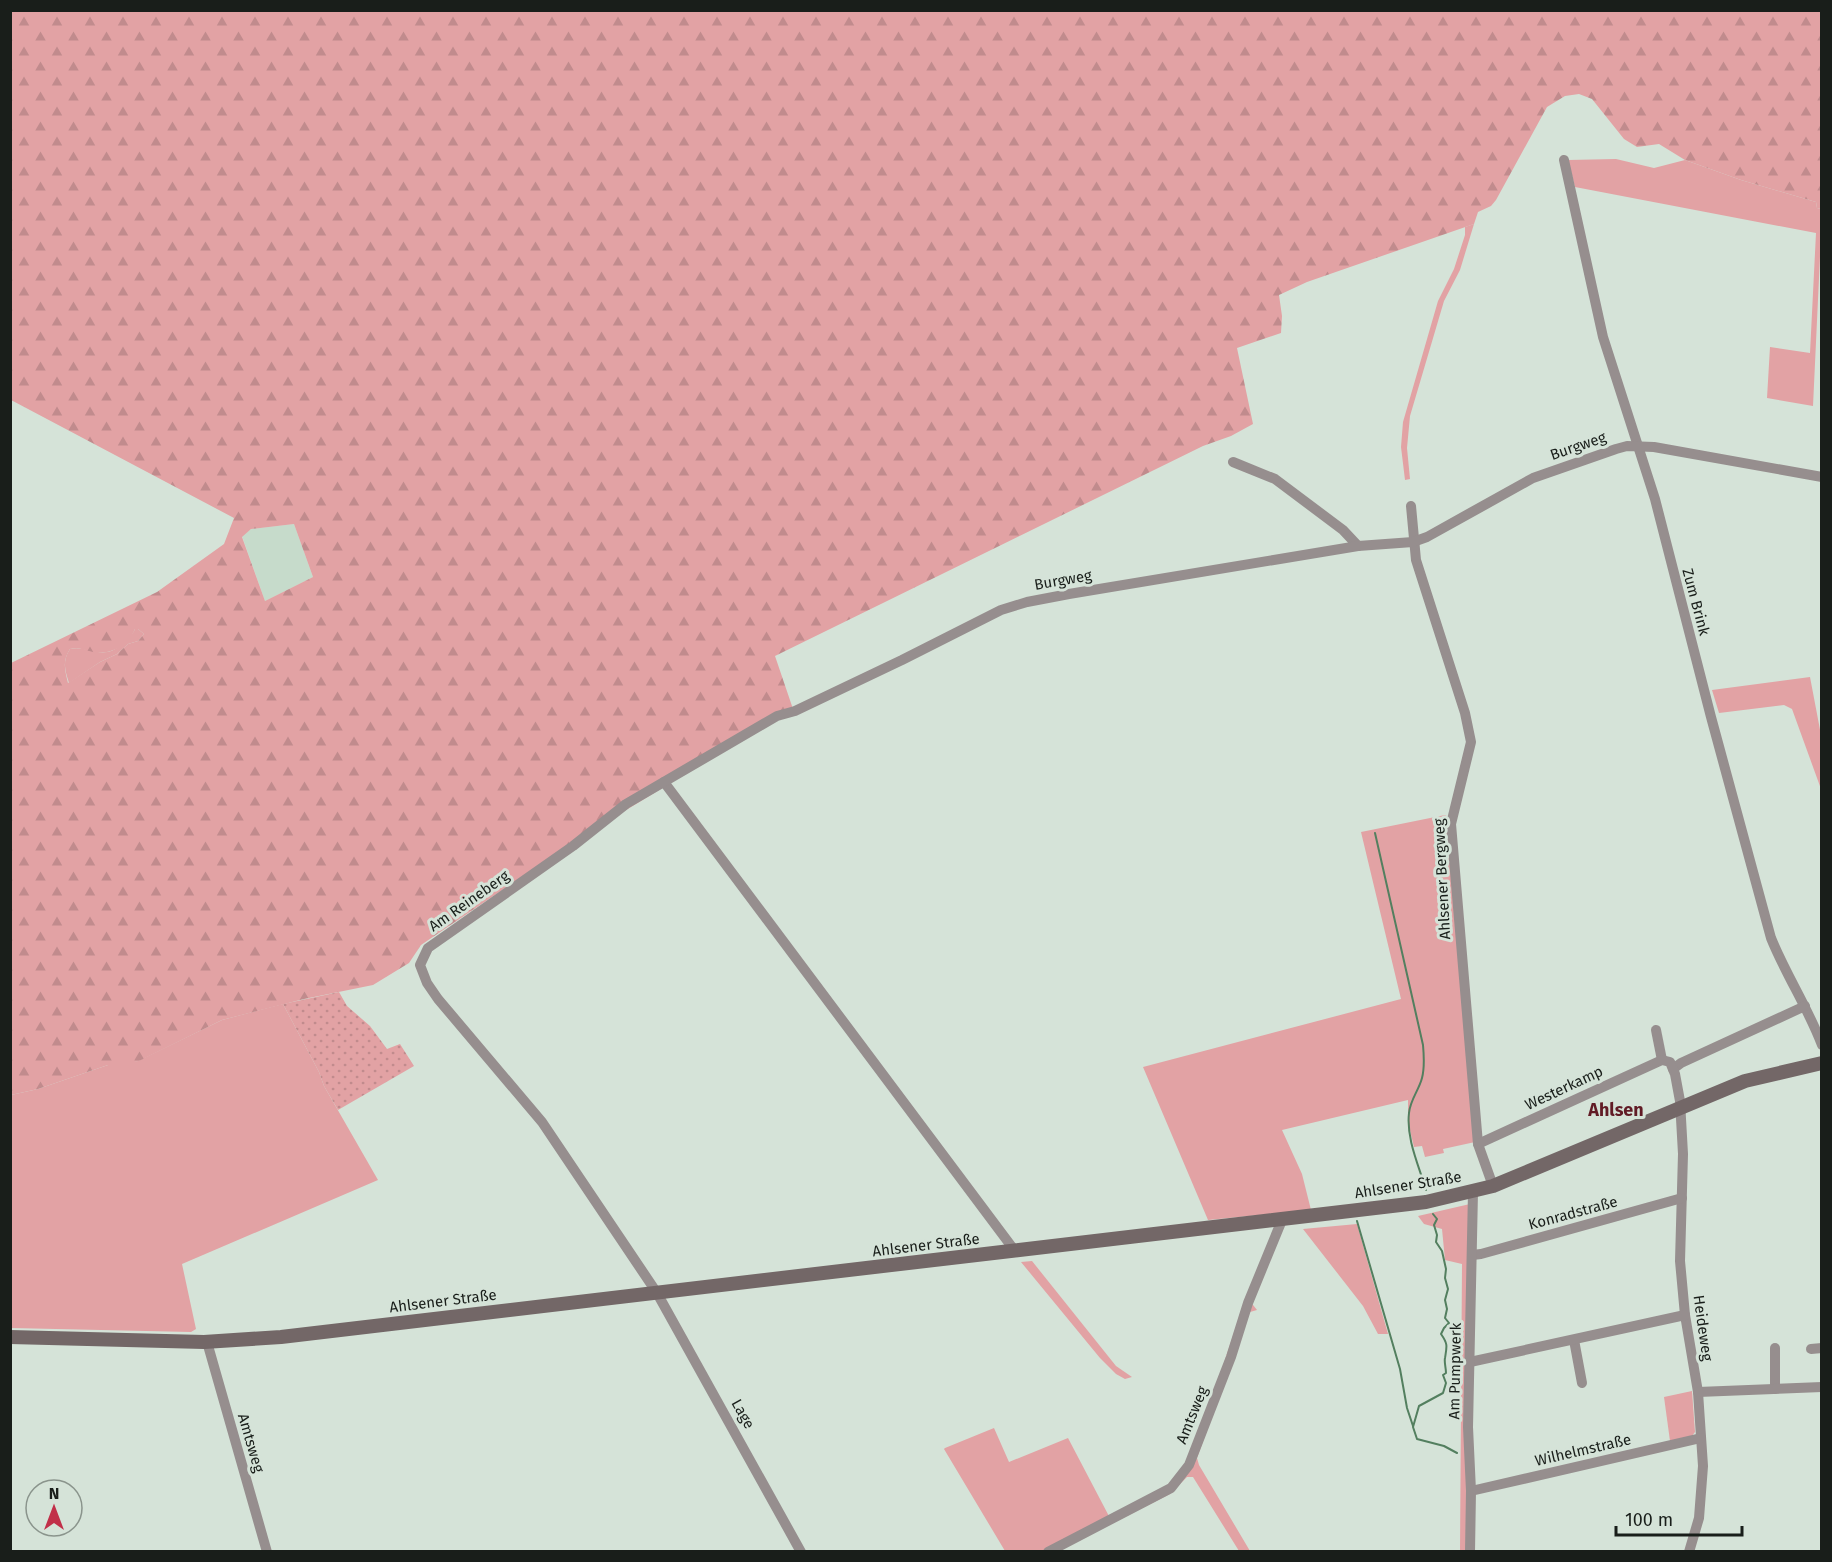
<svg xmlns="http://www.w3.org/2000/svg" width="1832" height="1562" viewBox="0 0 1832 1562" font-family="'Fira Sans',sans-serif">
<style>
.built{fill:#c6dbcb}
.green{fill:#e2a2a4}
.forest{fill:url(#forest-firs);fill-rule:evenodd}
.garden{fill:url(#garden-dots)}
.lines{fill:none;stroke-linecap:round;stroke-linejoin:round}
.stream{stroke:#537f5f;stroke-width:2}
.street{stroke:#968e8e;stroke-width:10}
.secondary{stroke:#736767;stroke-width:14}
.labels{text-anchor:middle;dominant-baseline:central;stroke-width:6;stroke-linejoin:round;paint-order:stroke}
.street-label{font-size:15px;fill:#191e1a;stroke:#d5e3d8}
.quarter-label{font-size:18px;font-weight:bold;fill:#611b25;stroke:#d5e3d8}
</style>
<defs>
<pattern id="forest-firs" width="22" height="20" patternUnits="userSpaceOnUse" patternTransform="scale(1.5)"><rect width="22" height="20" fill="#e2a2a4"/><path d="M5 1l3.5 6h-7zM16 11l3.5 6h-7z" fill="#c18b8d"/></pattern>
<pattern id="garden-dots" width="8" height="8" patternUnits="userSpaceOnUse" patternTransform="scale(1.5)"><rect width="8" height="8" fill="#e2a2a4"/><path d="M2 2h.1M6 6h.1" fill="none" stroke="#c18b8d" stroke-width="1.8" stroke-linecap="round"/></pattern>
</defs>
<rect width="100%" height="100%" fill="#d5e3d8"/>
<polygon class="built" points="294,524 313,577 265,601 242,536 251,529"/>
<g class="green">
<polygon points="1616,159 1654,168 1685,160 1741,180 1816,202 1817,208 1821,209 1822,214 1813,406 1767,398 1770,347 1810,353 1816,233 1575,187 1568,160"/>
<polygon points="1474,224 1460,270 1444,301 1410,416 1407,448 1410,479 1405,480 1401,447 1403,422 1438,301 1454,269 1465,235 1465,227"/>
<path d="M135,629H138L144,634L138,641L128,644L117,654L100,662L69,683C65,670 62,661 70,649C90,645 102,662 122,644C127,639 132,636 135,629Z"/>
<polygon points="1810,677 1821,735 1821,789 1792,709 1784,705 1719,713 1712,690"/>
<polygon points="1445,815 1448,817 1475,1142 1443,1149 1444,1153 1425,1157 1422,1146 1414,1147 1408,1122 1408,1100 1282,1130 1302,1174 1311,1210 1208,1220 1143,1067 1401,999 1361,832"/>
<polygon points="283,1004 319,1072 324,1086 378,1180 182,1264 196,1329 191,1332 11,1328 11,1095 38,1089 108,1065 138,1061 222,1020"/>
<polygon points="1470,1204 1468,1551 1460,1551 1462,1264 1445,1260 1442,1229 1424,1224 1418,1216"/>
<polygon points="1357,1224 1388,1334 1378,1334 1363,1306 1303,1229"/>
<polygon points="1032,1261 1116,1366 1132,1377 1125,1379 1116,1374 1100,1358 1021,1262"/>
<polygon points="1246,1296 1257,1310 1250,1312 1197,1458 1199,1465 1250,1551 1239,1551 1193,1477 1187,1477 1170,1494 1058,1551 1005,1551 944,1449 945,1448 994,1428 1009,1462 1068,1438 1111,1520 1168,1492 1190,1466"/>
<polygon points="1692,1391 1695,1432 1692,1436 1670,1441 1664,1397"/>
</g>
<path class="forest" d="M11,11H1821V209L1817,208L1816,202L1741,180L1685,160L1659,144L1637,147L1624,139L1592,99L1579,94L1565,96L1547,107L1496,200L1491,206L1478,212L1474,224L1307,282L1279,295L1282,316L1281,333L1237,348L1253,424L1231,436L1203,446L775,656L793,709L570,844L421,945L409,963L373,985L304,999L222,1020L139,1061L112,1067L108,1065L38,1089L11,1095V663L157,592L224,544L234,518L11,400ZM294,524L313,577L265,601L242,537L251,529ZM135,629H138L144,634L138,641L128,644L117,654L100,662L68,683C65,670 62,661 70,649C79,647 83,650 93,652C111,655 128,646 135,629Z"/>
<polygon class="garden" points="339,992 347,1006 370,1026 387,1049 400,1044 414,1066 338,1110 324,1086 319,1072 283,1004"/>
<g class="lines">
<g class="stream">
<path d="M1375,833L1423,1045C1424,1056 1425,1067 1422,1078C1419,1090 1410,1100 1409,1113C1406,1139 1419,1166 1426,1190"/>
<path d="M1433,1214L1437,1219L1434,1225L1437,1235L1436,1242L1442,1251L1446,1269L1445,1278L1448,1289L1445,1300L1447,1309L1445,1318L1449,1323L1444,1328L1441,1334C1448,1344 1447,1346 1445,1358C1444,1362 1446,1368 1446,1373L1443,1375L1446,1383L1443,1393L1419,1406L1413,1427L1417,1439L1444,1446L1457,1453"/>
<polyline points="1357,1221 1400,1369 1407,1408 1413,1426"/>
</g>
<g class="street">
<path d="M1564,160L1603,337L1655,499L1711,717L1771,938C1786,975 1808,1008 1822,1045"/>
<polyline points="1233,462 1275,479 1343,530 1358,546"/>
<polyline points="1411,506 1416,560 1465,713 1471,742 1451,824 1478,1144 1493,1186"/>
<polyline points="664,782 1015,1251"/>
<polyline points="1656,1030 1662,1060"/>
<polyline points="1673,1069 1681,1063 1805,1006"/>
<polyline points="1478,1144 1662,1060 1670,1062 1675,1074 1680,1101 1683,1154 1680,1261 1685,1315 1698,1392 1703,1466 1699,1518 1689,1552"/>
<polyline points="1472,1255 1481,1254 1682,1198"/>
<polyline points="1574,1340 1582,1383"/>
<polyline points="207,1342 267,1552"/>
<polyline points="1775,1348 1775,1389"/>
<polyline points="1811,1349 1822,1348"/>
<polyline points="1470,1362 1685,1315"/>
<polyline points="1698,1392 1822,1387"/>
<polyline points="1471,1491 1701,1438"/>
<polyline points="801,1552 657,1293 542,1122 438,999 427,983 420,965 428,948 573,846 626,804 777,716 795,711 902,660 1001,610 1027,602 1069,594 1358,546 1413,542 1427,537 1533,478 1616,449 1627,446 1654,447 1822,477"/>
<polyline points="1048,1552 1171,1488 1189,1465 1231,1357 1248,1303 1282,1220"/>
<polyline points="1470,1552 1471,1491 1468,1427 1473,1192"/>
</g>
<polyline class="secondary" points="10,1337 204,1342 281,1337 1426,1202 1493,1186 1745,1081 1822,1063"/>
</g>
<g class="labels">
<g class="street-label">
<text transform="translate(1578 446) rotate(-19)">Burgweg</text>
<text transform="translate(1063 580) rotate(-10)">Burgweg</text>
<text transform="translate(1696 602) rotate(75)">Zum Brink</text>
<text transform="translate(1442 879) rotate(-93)">Ahlsener Bergweg</text>
<text transform="translate(469 901) rotate(-35)">Am Reineberg</text>
<text transform="translate(1564 1088) rotate(-25)">Westerkamp</text>
<text transform="translate(1408 1185) rotate(-9)">Ahlsener Straße</text>
<text transform="translate(1573 1213) rotate(-15)">Konradstraße</text>
<text transform="translate(926 1245) rotate(-7)">Ahlsener Straße</text>
<text transform="translate(443 1301) rotate(-7)">Ahlsener Straße</text>
<text transform="translate(1703 1328) rotate(82)">Heideweg</text>
<text transform="translate(1455 1371) rotate(-89)">Am Pumpwerk</text>
<text transform="translate(743 1414) rotate(61)">Lage</text>
<text transform="translate(1192 1415) rotate(-68)">Amtsweg</text>
<text transform="translate(251 1443) rotate(74)">Amtsweg</text>
<text transform="translate(1583 1450) rotate(-13)">Wilhelmstraße</text>
</g>
<g class="quarter-label">
<text x="1616" y="1110">Ahlsen</text>
</g>
</g>
<rect width="1832" height="1562" fill="none" stroke="#191e1a" stroke-width="24"/>
<g transform="translate(54 1508)"><circle r="28" fill="#d5e3d8" stroke="#8a948c" stroke-width="1.5"/>
<path d="M0-4.5L10 22L0 15L-10 22Z" fill="#c13049"/>
<text y="-9" font-size="16" font-weight="bold" text-anchor="middle" fill="#191e1a">N</text>
</g>
<path d="M1616 1526v9h126v-9" fill="none" stroke="#191e1a" stroke-width="3"/>
<text x="1625" y="1526" font-size="18" fill="#191e1a" stroke="#d5e3d8" stroke-width="4.5" paint-order="stroke">100 m</text>
</svg>
